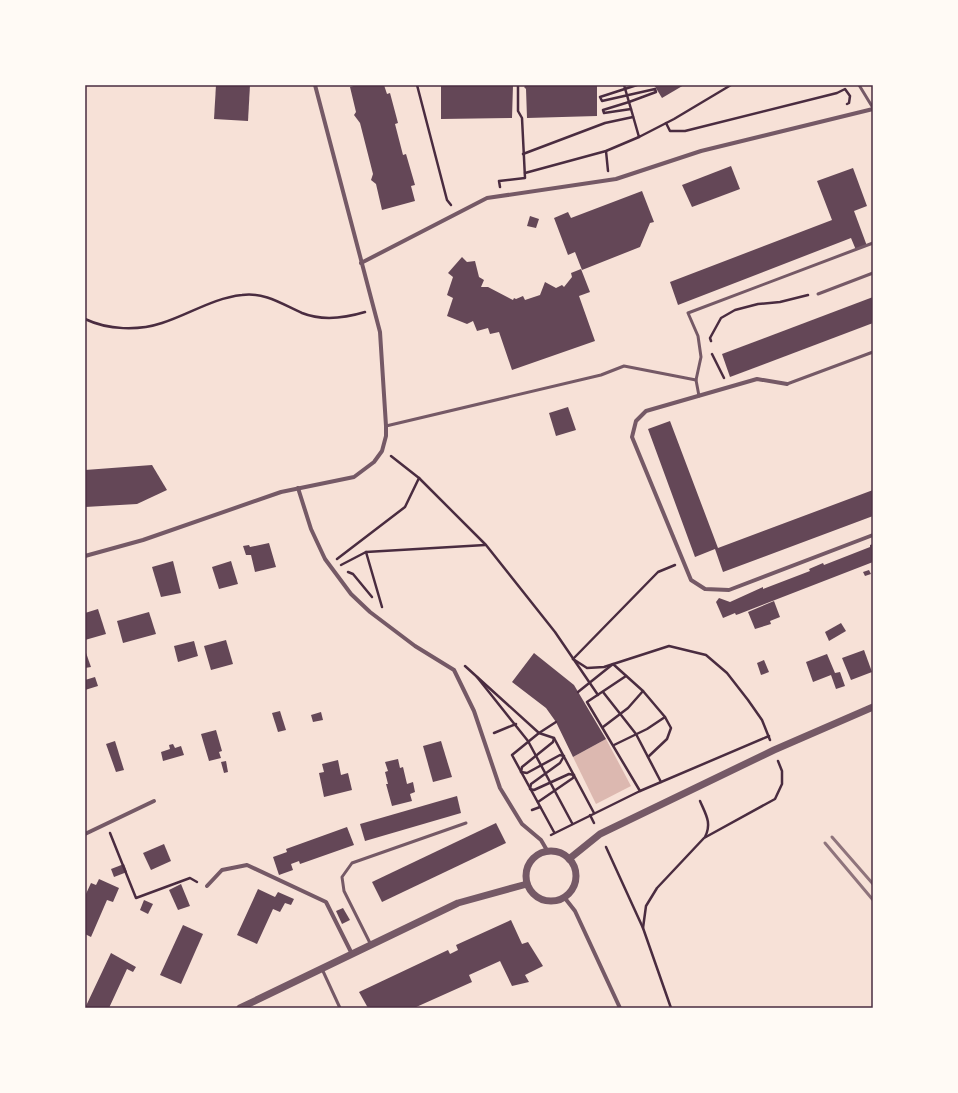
<svg xmlns="http://www.w3.org/2000/svg" width="958" height="1093" viewBox="0 0 958 1093" font-family="'Titillium Web',sans-serif">
<style>
.water{fill:#dcb8b0}
.building{fill:#644757}
.lines{fill:none;stroke-linecap:round;stroke-linejoin:round}
.path{stroke:#4a2c40;stroke-width:2.5}
.service{stroke:#755966;stroke-width:3}
.minor{stroke:#755966;stroke-width:4}
.tertiary{stroke:#755966;stroke-width:7}
.rail{stroke:#8f747c;stroke-width:3}
.neatline{fill:none;stroke:#4a2c40;stroke-width:1.5}
</style>
<rect width="100%" height="100%" fill="#f7e1d7"/>
<polygon class="water" points="606,739 631,786 596,804 573,757"/>
<g class="building">
<polygon points="216,85 250,85 248,121 214,119"/>
<polygon points="357,85 384,85 387,94 390,93 398,123 395,124 403,155 406,154 415,185 411,186 415,201 382,210 376,184 371,180 373,174 360,123 354,115 356,112 350,87"/>
<polygon points="441,85 513,85 512,118 441,119"/>
<polygon points="526,85 597,85 597,116 527,118 526,89 524,87"/>
<polygon points="654,85 684,85 662,98"/>
<polygon points="731,166 740,189 692,207 682,185"/>
<polygon points="853,168 867,206 854,211 867,246 856,250 851,238 678,305 670,282 832,220 817,181"/>
<polygon points="642,191 654,222 650,223 640,247 582,270 575,252 568,255 554,218 568,212 571,218"/>
<polygon points="530,216 539,219 536,228 527,226"/>
<polygon points="462,257 467,262 475,261 479,277 484,280 481,287 488,287 513,300 514,298 516,299 523,296 525,300 540,295 545,282 556,288 562,285 564,287 572,277 571,273 581,269 590,292 579,296 595,341 512,370 499,332 490,334 488,328 477,331 473,321 467,324 447,316 453,298 447,295 453,277 448,273"/>
<polygon points="873,297 873,323 730,377 722,354"/>
<polygon points="568,407 576,430 556,436 549,413"/>
<polygon points="670,421 718,548 873,490 873,516 723,572 715,549 695,557 648,429"/>
<polygon points="152,465 167,490 137,504 85,507 85,470"/>
<polygon points="269,543 276,567 255,572 251,555 246,555 243,546 249,545 250,547"/>
<polygon points="873,544 873,562 739,614 736,615 735,613 723,618 716,602 719,598 730,602 763,587 763,589 810,571 809,569 823,563 824,565 870,547 870,545"/>
<polygon points="173,561 181,593 161,597 152,567"/>
<polygon points="231,561 238,584 219,589 212,567"/>
<polygon points="869,570 871,574 865,576 863,572"/>
<polygon points="774,601 780,617 770,621 771,624 755,629 748,612"/>
<polygon points="98,609 106,634 85,640 85,613"/>
<polygon points="149,612 156,634 123,643 117,621"/>
<polygon points="841,623 846,631 829,641 825,632"/>
<polygon points="226,640 233,664 211,670 204,646"/>
<polygon points="194,641 198,656 178,662 174,646"/>
<polygon points="85,650 91,667 85,668"/>
<polygon points="864,650 872,672 851,680 842,658"/>
<polygon points="534,653 574,685 606,739 573,757 556,722 546,708 512,682"/>
<polygon points="827,654 835,673 840,672 845,686 836,689 831,675 813,682 806,662"/>
<polygon points="764,660 769,672 761,675 757,663"/>
<polygon points="95,677 98,686 85,690 85,680"/>
<polygon points="280,711 286,730 278,732 272,713"/>
<polygon points="321,712 323,720 313,722 311,715"/>
<polygon points="216,730 222,751 219,752 221,758 209,761 201,734"/>
<polygon points="115,741 124,770 116,772 106,744"/>
<polygon points="441,741 452,777 433,782 423,746"/>
<polygon points="173,744 175,748 181,746 184,755 163,761 161,752 170,749 169,745"/>
<polygon points="398,759 400,768 403,767 407,784 413,782 415,792 410,794 412,801 392,806 386,784 388,784 385,772 388,771 385,762"/>
<polygon points="338,760 341,775 348,773 352,790 324,797 319,773 324,772 322,764"/>
<polygon points="226,761 228,772 224,773 221,762"/>
<polygon points="457,796 461,813 365,841 360,824"/>
<polygon points="496,823 506,843 382,902 372,882"/>
<polygon points="347,827 354,845 300,864 299,861 291,864 293,870 279,875 273,857 287,852 286,849"/>
<polygon points="164,844 171,861 151,870 143,853"/>
<polygon points="124,864 127,872 114,877 111,869"/>
<polygon points="99,879 119,888 113,902 107,900 91,937 85,934 85,896 91,883 96,885"/>
<polygon points="181,884 190,906 178,910 169,890"/>
<polygon points="258,889 275,897 278,892 294,899 291,905 285,903 280,912 273,909 257,944 237,935"/>
<polygon points="144,900 153,904 148,914 140,910"/>
<polygon points="343,908 350,920 342,924 336,911"/>
<polygon points="511,920 522,944 528,942 543,966 525,975 529,982 512,986 500,961 469,975 472,982 414,1008 368,1008 359,992 448,950 450,954 458,950 456,945"/>
<polygon points="183,925 203,934 181,984 160,975"/>
<polygon points="111,953 136,967 133,972 127,969 109,1008 85,1008"/>
</g>
<g class="lines">
<g class="path">
<polyline points="417,85 447,200 451,205"/>
<polyline points="624,85 631,109"/>
<polyline points="637,85 600,97 602,101 655,89 656,92 629,102 603,110 604,113 631,109 639,137 674,119 731,85"/>
<polyline points="666,123 670,131 685,131 837,93 845,89 850,96 849,103 847,104"/>
<polyline points="606,151 608,171"/>
<polyline points="523,154 605,123 633,117"/>
<polyline points="525,173 606,151 639,137"/>
<polyline points="500,187 499,181 525,178 522,118 518,111 518,85"/>
<path d="M85,319C108,330 138,331 162,323C190,314 213,298 242,295C265,292 282,304 302,313C322,321 345,318 365,312"/>
<polyline points="711,341 710,338 721,318 735,310 758,304 780,302 808,295"/>
<polyline points="712,354 724,378"/>
<polyline points="391,456 419,478 486,545 555,632 598,695"/>
<polyline points="366,552 382,607"/>
<polyline points="337,559 405,507 419,478"/>
<polyline points="341,565 366,552 485,545"/>
<polyline points="348,572 353,574 372,597"/>
<polyline points="573,659 587,668 604,667 669,646 706,655 727,673 748,700 762,720 770,740"/>
<polyline points="573,659 658,572 675,565"/>
<polyline points="465,666 539,733 554,738 553,742 522,767 521,772 527,773 560,755 564,756 560,763 531,784 530,789 534,790 569,774 574,775 573,778 538,802"/>
<polyline points="626,676 587,702 640,791"/>
<polyline points="477,677 528,741 572,823"/>
<polyline points="643,691 665,717"/>
<polyline points="578,692 613,664 643,691 628,708 603,727"/>
<polyline points="603,692 636,734 661,782"/>
<polyline points="494,733 516,724"/>
<polyline points="554,738 594,813"/>
<polyline points="614,745 647,729 665,717 671,728 667,739 648,757"/>
<path d="M700,801C706,815 712,823 705,837"/>
<polyline points="532,810 540,807"/>
<polyline points="590,815 594,823"/>
<polyline points="554,832 512,755 539,733 556,722"/>
<polyline points="110,833 136,898 190,878 197,882"/>
<polyline points="551,835 640,791 769,736"/>
<polyline points="606,847 643,928 671,1008"/>
<polyline points="643,928 646,906 657,888 704,838 775,799 782,784 782,771 778,761"/>
</g>
<g class="service">
<polyline points="859,85 873,108"/>
<polyline points="818,294 873,273"/>
<polyline points="787,384 873,352"/>
<polyline points="699,396 696,380 701,357 698,336 688,313 873,243"/>
<polyline points="386,426 601,375 624,366 696,380"/>
<polyline points="371,945 344,891 342,877 352,863 466,823"/>
<polyline points="322,969 340,1008"/>
</g>
<g class="minor">
<polyline points="361,263 487,198 616,179 701,151 873,109"/>
<polyline points="787,384 757,379 646,411 636,421 632,437 691,580 705,589 729,590 873,535"/>
<polyline points="298,488 311,529 325,559 351,594 370,612 415,646 454,670 474,711 500,788 522,824 541,840 548,852"/>
<polyline points="85,556 143,540 281,492 354,477 374,462 382,451 386,436 386,426 380,332 315,85"/>
<polyline points="85,834 154,801"/>
<polyline points="207,886 222,870 247,865 326,902 352,954"/>
<polyline points="564,897 575,911 620,1008"/>
</g>
<g class="tertiary">
<circle cx="551" cy="876" r="25"/>
<polyline points="569,859 600,834 774,750 873,707"/>
<polyline points="240,1008 458,903 527,884"/>
</g>
<g class="rail">
<polyline points="832,837 873,884"/>
<polyline points="825,843 873,900"/>
</g>
</g>
<rect width="958" height="1093" fill="none" stroke="#fffaf5" stroke-width="172"/>
<rect x="86" y="86" width="786" height="921" class="neatline"/>
</svg>
